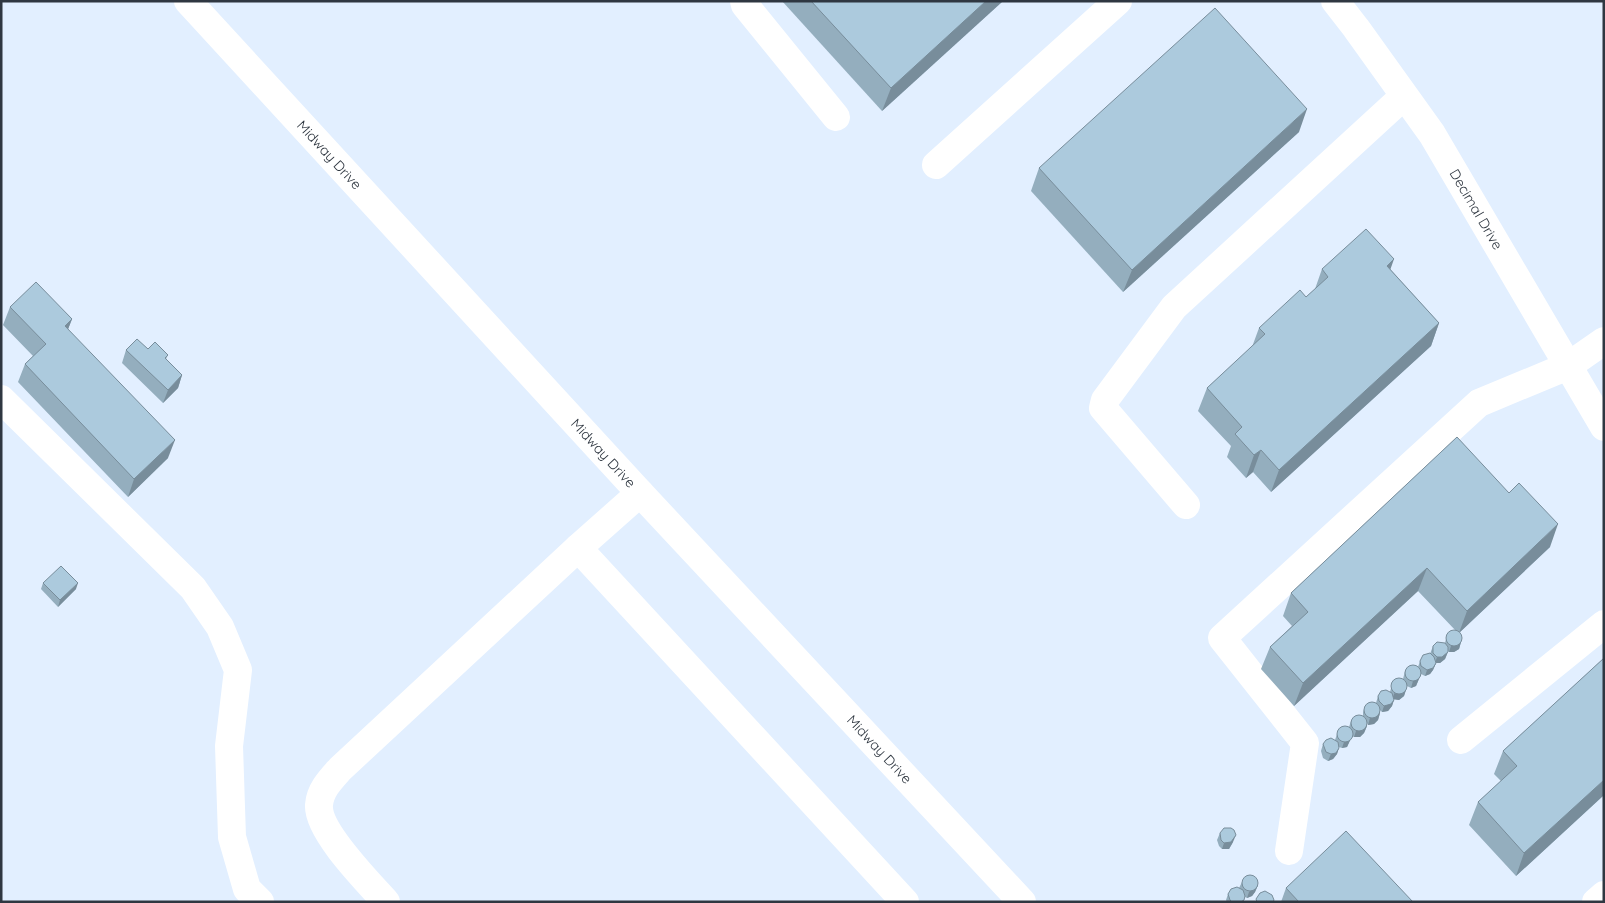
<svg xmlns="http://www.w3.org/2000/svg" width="1605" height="903" viewBox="0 0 1605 903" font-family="Quicksand,sans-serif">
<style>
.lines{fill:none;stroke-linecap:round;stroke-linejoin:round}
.minor{stroke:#fff;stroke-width:28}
.wall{fill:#94aebe}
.shaded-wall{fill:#788d9b}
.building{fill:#accadd;stroke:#788d9b}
.labels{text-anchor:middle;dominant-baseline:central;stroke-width:4;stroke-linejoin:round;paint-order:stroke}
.street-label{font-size:14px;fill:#2f3741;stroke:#e2efff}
</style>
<rect width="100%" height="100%" fill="#e2efff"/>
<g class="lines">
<g class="minor">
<path id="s1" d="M188,1L640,493L1022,902"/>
<polyline points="744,1 745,5 836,117"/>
<path id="s2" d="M1335,1L1356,28L1432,134L1604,427"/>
<polyline points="936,165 1118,1"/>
<polyline points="1,399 193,588 220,627 238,670 229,746 232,837 247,889 260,902"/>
<polyline points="1186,505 1103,408 1105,400 1174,307 1404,96"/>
<polyline points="578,548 905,902"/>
<polyline points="1461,740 1604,624"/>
<polyline points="1289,851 1305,743 1222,638 1479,403 1568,366 1604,341"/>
<path d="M386,902C368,882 317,831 319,805C320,790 331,779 340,769L578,548L640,493"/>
<polyline points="1596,902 1604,895"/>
</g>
</g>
<g class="wall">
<polygon points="782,1 1003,1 882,111"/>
<polygon points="1299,132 1123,292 1031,191 1039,168"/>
<polygon points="1322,269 1390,269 1439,323 1431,346 1271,492 1253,472 1246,478 1227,457 1231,446 1198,411 1207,388 1252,347 1259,328 1306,297 1315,289"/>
<polygon points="10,307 72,319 68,329 168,458 128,497 18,382 25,364 33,356 3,325"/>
<polygon points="148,349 168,355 166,359 182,375 178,388 163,403 122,363 126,350"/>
<polygon points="1457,437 1550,547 1459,633 1461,642 1459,649 1454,652 1449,652 1448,651 1445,659 1440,663 1436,663 1433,670 1430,674 1425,676 1421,674 1416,686 1411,688 1407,686 1404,696 1399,700 1394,699 1392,706 1388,711 1382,712 1380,710 1380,713 1378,720 1374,724 1368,725 1367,723 1367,726 1364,733 1360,737 1354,737 1352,736 1347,747 1342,748 1339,747 1337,754 1333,759 1328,761 1323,758 1321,751 1323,744 1335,740 1337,734 1349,727 1351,721 1363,716 1363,712 1365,706 1376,703 1378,696 1390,692 1393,681 1403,679 1405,671 1418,667 1420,661 1430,654 1433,646 1445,643 1447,635 1456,631 1418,591 1294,706 1261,669 1270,647 1292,626 1283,616 1291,593"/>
<polygon points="43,583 76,589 58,607 41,589"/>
<polygon points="1604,658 1604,795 1516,876 1469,825 1478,802 1501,781 1494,774 1503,751"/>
<polygon points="1220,833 1233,842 1229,849 1222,849 1219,846 1217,840"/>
<polygon points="1242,882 1258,885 1255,892 1252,896 1247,898 1245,897 1243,902 1227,902 1226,900 1228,894 1239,888"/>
<polygon points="1286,888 1413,902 1281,902"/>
</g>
<g class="shaded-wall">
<polygon points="986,1 1003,1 882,111 891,88"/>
<polygon points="1307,109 1299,132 1123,292 1132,270"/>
<polygon points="1394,259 1386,282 1387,266"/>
<polygon points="72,319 65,337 65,326"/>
<polygon points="1439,323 1431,346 1271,492 1279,470"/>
<polygon points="182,375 178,388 163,403 168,390"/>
<polygon points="175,440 168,458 128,497 134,479"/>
<polygon points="1261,450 1253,472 1246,478 1254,455"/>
<polygon points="1558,524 1550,547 1459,633 1467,611"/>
<polygon points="1427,568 1418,591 1294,706 1303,683"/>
<polygon points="78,583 76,589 58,607 60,600"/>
<polygon points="1461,642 1459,649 1454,652 1449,652 1451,646"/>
<polygon points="1448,652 1445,659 1440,663 1435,663 1437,657"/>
<polygon points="1436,663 1433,670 1430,674 1425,676 1427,670"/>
<polygon points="1421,674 1416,686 1411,688 1413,681"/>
<polygon points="1406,690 1404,696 1399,700 1392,699 1395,692"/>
<polygon points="1394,700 1392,706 1388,711 1382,712 1384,706"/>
<polygon points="1380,713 1378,720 1374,724 1368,725 1370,718"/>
<polygon points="1367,726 1364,733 1360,737 1354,737 1356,731"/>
<polygon points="1353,734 1347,747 1342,748 1344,742"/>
<polygon points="1339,748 1337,754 1333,759 1328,761 1331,754"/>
<polygon points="1604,780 1604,795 1516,876 1524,853"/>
<polygon points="1236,835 1233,842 1229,849 1222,849 1224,843"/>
<polygon points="1258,885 1255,892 1252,896 1247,898 1249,892"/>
</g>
<g class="building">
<polygon points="811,1 986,1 891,88"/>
<polygon points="1215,8 1307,109 1132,270 1039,168"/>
<polygon points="1366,229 1394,259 1387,266 1439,323 1279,470 1261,450 1254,455 1235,434 1242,427 1207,388 1265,334 1259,328 1300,290 1306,297 1328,277 1322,269"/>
<polygon points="36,282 72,319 65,326 175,440 134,479 25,364 46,344 10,307"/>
<polygon points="137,339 148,349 155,342 168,355 165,358 182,375 168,390 126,350"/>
<polygon points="1457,437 1509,493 1519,483 1558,524 1467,611 1427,568 1303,683 1270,647 1308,612 1291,593"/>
<polygon points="61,566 78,583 60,600 43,583"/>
<circle cx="1454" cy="638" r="8"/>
<polygon points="1437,642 1445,643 1448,647 1448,652 1442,657 1437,657 1433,653 1433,646"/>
<polygon points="1430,653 1434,657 1436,663 1433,668 1427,670 1421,666 1420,661 1423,655"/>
<polygon points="1604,658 1604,780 1524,853 1478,802 1517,766 1503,751"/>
<circle cx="1413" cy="673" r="8"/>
<circle cx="1399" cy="686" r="8"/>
<polygon points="1386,690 1392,693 1394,700 1391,704 1384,706 1379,701 1378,696 1381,691"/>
<circle cx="1372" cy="710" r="8"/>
<circle cx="1359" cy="723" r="8"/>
<circle cx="1345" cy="734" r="8"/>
<polygon points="1331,738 1338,742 1339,748 1336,753 1331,754 1326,752 1323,744 1326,740"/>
<polygon points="1224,828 1231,828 1234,830 1236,835 1231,842 1224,843 1221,840 1220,833"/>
<polygon points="1346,831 1413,902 1299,902 1286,888"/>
<circle cx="1250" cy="883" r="8"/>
<polygon points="1237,887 1243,890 1245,896 1244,900 1241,902 1232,902 1230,900 1228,894 1231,889"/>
<polygon points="1265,891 1272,895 1274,900 1273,902 1257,902 1256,899 1260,893"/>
</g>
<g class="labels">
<g class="street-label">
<text stroke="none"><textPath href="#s1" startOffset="209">Midway Drive</textPath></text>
<text stroke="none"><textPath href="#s2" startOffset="252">Decimal Drive</textPath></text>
<text stroke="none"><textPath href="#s1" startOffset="614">Midway Drive</textPath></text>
<text stroke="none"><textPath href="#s1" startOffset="1019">Midway Drive</textPath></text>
</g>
</g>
<rect width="1605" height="903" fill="none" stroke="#2f3741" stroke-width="5"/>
</svg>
